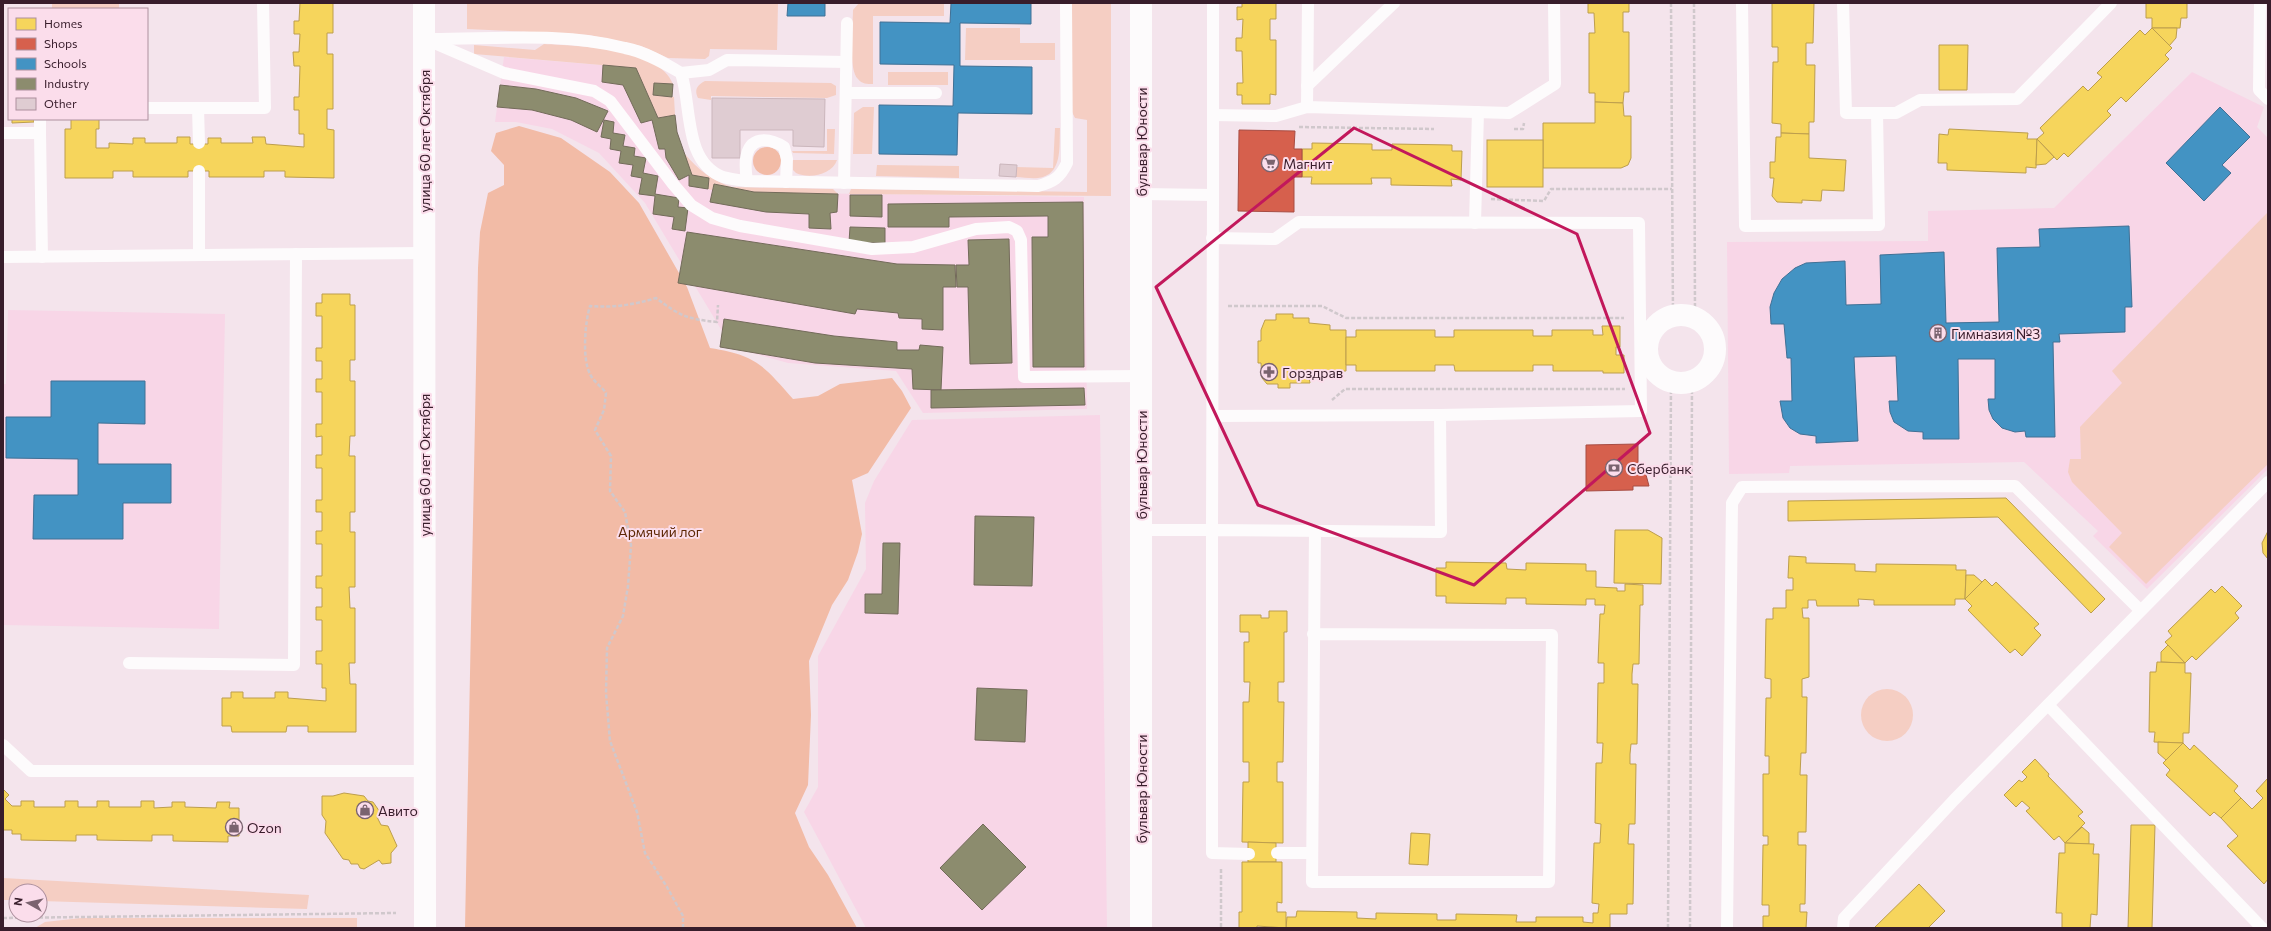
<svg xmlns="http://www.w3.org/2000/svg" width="2271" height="931" viewBox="0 0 2271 931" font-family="Commissioner,sans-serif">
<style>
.built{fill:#f8d6e7}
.green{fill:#f5cec3}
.forest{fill:#f2bba6}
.homes{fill:#f6d55c;stroke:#bd9e4d}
.shops{fill:#d6604d;stroke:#a74c43}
.schools{fill:#4393c3;stroke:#407095}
.industry{fill:#8c8c6e;stroke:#736b5a}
.building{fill:#dfccd2;stroke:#cbb6bc}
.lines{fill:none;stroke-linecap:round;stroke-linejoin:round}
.path{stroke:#d0c8cc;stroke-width:2.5;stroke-dasharray:4 2;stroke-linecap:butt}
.lane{stroke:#fdfbfc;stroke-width:12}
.street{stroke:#fdfbfc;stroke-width:22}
.secondary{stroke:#fdfbfc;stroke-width:22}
.marked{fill:none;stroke:#c2185b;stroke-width:3;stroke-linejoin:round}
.labels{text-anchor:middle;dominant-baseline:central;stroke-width:4;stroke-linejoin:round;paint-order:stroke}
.street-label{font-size:14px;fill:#381d2b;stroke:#fbddeb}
.poi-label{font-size:14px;fill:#381d2b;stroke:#fbddeb;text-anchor:start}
.park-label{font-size:14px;fill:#5d2705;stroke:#fbddeb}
</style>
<rect width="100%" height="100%" fill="#f4e4ec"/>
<g class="built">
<polygon points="504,57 636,68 658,118 675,115 677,132 685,154 684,155 709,178 712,190 714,184 754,192 795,193 1084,197 1087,409 923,413 896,371 788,363 745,351 722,331 645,203 599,153 552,129 516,122 495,122"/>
<polygon points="2192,72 2264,107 2257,127 2268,138 2268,469 2147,589 2093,536 2098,531 2024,462 1790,466 1789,473 1729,474 1727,242 1928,241 1928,211 2054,208"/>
<polygon points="8,310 225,314 219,629 3,625 3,384 6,384"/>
<polygon points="1100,415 1107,928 866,928 804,812 818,787 818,656 866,569 865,503 874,481 912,420"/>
</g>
<g class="green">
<rect x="52" y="3" width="67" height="6"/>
<polygon points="467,3 778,3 777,50 710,49 709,56 705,59 668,58 641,46 589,35 467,29"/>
<path d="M859,3H944V16H873V84C867,84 862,84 858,79C848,70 853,25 853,10Z"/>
<polygon points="1072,3 1111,3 1111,196 849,194 851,189 1087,192 1087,120 1075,118 1072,112"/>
<polygon points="966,28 1020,28 1020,43 1055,43 1055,60 965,60"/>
<path d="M544,44C577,46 659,47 673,84L654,83L653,95L674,97L675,115L658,118L636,68L474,54V45L535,50Z"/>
<rect x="888" y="72" width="60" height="13"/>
<path d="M705,81L831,83L836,86V95L827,98L711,96V100L698,98C694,90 697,85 705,81Z"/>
<polygon points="863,107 874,107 872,154 853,154 854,113"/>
<path d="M1055,128H1060C1059,147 1063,175 1038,178C1031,179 1023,177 1016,177V167L1053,168Z"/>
<polygon points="827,129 835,129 834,154 793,153 792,151 827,151"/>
<path d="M685,154C697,169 714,182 732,187L833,189L838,194L754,192L714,184L712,190L708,189L709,178L692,175L684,155Z"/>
<path d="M792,160H837C832,175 809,179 796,173L793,170Z"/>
<polygon points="877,165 959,166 959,178 876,176"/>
<polygon points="2267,213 2268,464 2146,584 2109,547 2122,533 2072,482 2068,472 2070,459 2081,459 2080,427 2122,383 2112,371"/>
<circle cx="1887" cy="715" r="26"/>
<polygon points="3,878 309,895 307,909 40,901 40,891 16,891 16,900 3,900"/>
<polygon points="81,918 357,918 357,928 35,928 45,922"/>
</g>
<g class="forest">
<path d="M519,126L561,138L610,172L639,203L687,287L710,348C756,355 763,365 793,399L818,396L840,384L892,378L902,391L911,408L868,473L852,480L862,534L858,552L848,580L832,605L809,661L811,715L808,785L795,813L809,847L828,875L857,928H465L478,268L480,232L488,193L504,185V165L491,151L496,133Z"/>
<circle cx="767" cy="161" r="14"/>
</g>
<g class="homes">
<polygon points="300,3 333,3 333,33 327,33 327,54 333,54 333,109 327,109 327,129 334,130 334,178 285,177 285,171 264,171 264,177 209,177 209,171 188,171 188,177 133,177 133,171 113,171 113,178 65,178 65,129 71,129 71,119 99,119 99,129 96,129 96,148 109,148 109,143 133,144 133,138 145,138 145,143 177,143 177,137 190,137 190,144 208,144 208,138 221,138 221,143 253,143 252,137 265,137 266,144 304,147 304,134 299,134 299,110 294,110 294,97 299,97 300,66 294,66 293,52 299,52 300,34 294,34 294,21 299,21"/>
<polygon points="1242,3 1276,3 1276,19 1270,19 1270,40 1276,40 1276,95 1270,94 1270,104 1242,104 1242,95 1237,95 1237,83 1243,83 1242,51 1236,51 1236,38 1242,38 1243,19 1237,20 1237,7 1242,7"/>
<polygon points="1588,3 1629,3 1629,12 1623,12 1623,32 1629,32 1629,92 1624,92 1623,103 1595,102 1595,93 1589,93 1589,33 1595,33 1594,13 1588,13"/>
<polygon points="1772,3 1814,3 1813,43 1806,43 1806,65 1815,65 1814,122 1809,122 1809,134 1781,133 1781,124 1772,123 1773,62 1778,62 1778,47 1772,47"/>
<polygon points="2146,3 2187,3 2187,18 2181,18 2180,28 2152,28 2152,18 2146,18"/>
<polygon points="2152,28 2177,28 2176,38 2169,46"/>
<polygon points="2152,28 2172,48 2165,55 2169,59 2126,102 2121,97 2107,111 2111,115 2068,157 2064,153 2057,160 2037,139 2044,133 2040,128 2083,86 2088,91 2102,77 2097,73 2140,30 2145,35"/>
<polygon points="1939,45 1968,45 1967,90 1939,90"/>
<polygon points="1595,102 1623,103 1624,116 1631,116 1631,158 1628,165 1621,168 1543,168 1543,123 1595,123"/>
<polygon points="12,119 34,119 34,122 12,123"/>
<polygon points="1949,129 2028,133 2027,139 2037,139 2036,168 2026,167 2026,173 1947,170 1947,163 1938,163 1939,134 1948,135"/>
<polygon points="1781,133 1809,134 1809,158 1846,160 1844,191 1822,190 1821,201 1802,200 1802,203 1777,202 1772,196 1774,178 1770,178 1770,162 1775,162 1776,137 1781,137"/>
<polygon points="2037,139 2054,157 2046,164 2036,165"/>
<rect x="1487" y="140" width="56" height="47"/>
<polygon points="1312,143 1372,144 1372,150 1392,150 1392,144 1452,145 1452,151 1462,151 1461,180 1451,179 1452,186 1391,185 1391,178 1371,178 1372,184 1311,184 1312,177 1302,177 1302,149 1312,149"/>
<polygon points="322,294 350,294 350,305 355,305 355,360 350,360 350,381 355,381 355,436 350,436 349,456 355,456 355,512 350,512 350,532 355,532 355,587 349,587 350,608 355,608 355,663 349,663 350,684 356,684 356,732 308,732 308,726 287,726 286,732 232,732 231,726 222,726 222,698 231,698 231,692 243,692 243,698 275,698 275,692 288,692 288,698 326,701 326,688 322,688 322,664 316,664 316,651 322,651 322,620 316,620 316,607 322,607 322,588 316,588 316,576 322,576 322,544 316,544 316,531 322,531 322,512 316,512 316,500 322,500 322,468 316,468 316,455 322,455 322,436 316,437 316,424 322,424 322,392 316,392 316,379 322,379 322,361 316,361 316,348 322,348 322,316 316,316 316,303 322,303"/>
<polygon points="1276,314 1293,314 1293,318 1309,318 1309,323 1330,325 1330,330 1346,330 1346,371 1330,371 1330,377 1309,377 1310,383 1290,383 1290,388 1278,388 1278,384 1267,384 1262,378 1261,363 1258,363 1258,341 1261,341 1261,330 1265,320 1276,320"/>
<polygon points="1602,326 1620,326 1620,347 1616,347 1616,355 1624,355 1624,373 1603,373 1603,371 1553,371 1553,365 1533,365 1533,371 1455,371 1454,365 1435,365 1435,371 1356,371 1356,365 1346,365 1346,337 1356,337 1356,330 1435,330 1435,337 1454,337 1454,330 1533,330 1533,336 1552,336 1552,330 1593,330 1593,335 1603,335"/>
<polygon points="2006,498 2105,599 2091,613 1998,517 1788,521 1788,501"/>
<polygon points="1615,530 1648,530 1662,538 1661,584 1614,583"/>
<polygon points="2268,531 2268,559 2263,553 2262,543"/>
<polygon points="1789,556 1806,557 1806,563 1855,564 1855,571 1876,572 1876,564 1956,565 1956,570 1966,570 1965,599 1955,599 1955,605 1874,605 1874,600 1858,599 1859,606 1817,606 1816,600 1808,600 1808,608 1802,608 1803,618 1809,618 1809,677 1802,679 1802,697 1807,697 1806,753 1801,753 1800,775 1807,775 1806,832 1798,832 1798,845 1806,845 1805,904 1800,904 1800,912 1807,912 1806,928 1763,928 1763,916 1769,916 1769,905 1762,905 1763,845 1768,845 1768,836 1763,836 1763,774 1769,774 1769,756 1765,756 1766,698 1771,698 1771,679 1765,678 1766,619 1773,619 1773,608 1786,608 1786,590 1793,590 1793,578 1788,578"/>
<polygon points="1446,562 1506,563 1507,569 1526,570 1526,563 1586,564 1586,571 1596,571 1596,587 1617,588 1617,591 1625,591 1625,584 1643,585 1643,605 1640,605 1639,664 1633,664 1632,674 1632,684 1638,684 1637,744 1631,744 1630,754 1630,764 1636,764 1635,824 1629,824 1628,844 1634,844 1633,904 1627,904 1627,914 1610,914 1610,928 1286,928 1287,917 1296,917 1297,911 1357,912 1357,918 1376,919 1376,913 1437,914 1437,920 1456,920 1456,914 1517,915 1516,922 1536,922 1536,917 1583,917 1583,922 1593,923 1593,913 1598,913 1599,904 1592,903 1594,843 1600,843 1601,824 1595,823 1596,763 1602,763 1603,743 1597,743 1598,683 1604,683 1604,663 1598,663 1600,614 1604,614 1605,605 1595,605 1595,599 1586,599 1586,605 1526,604 1526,598 1506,598 1506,604 1446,603 1446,596 1436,596 1436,568 1446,568"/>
<polygon points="1966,575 1974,575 1982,582 1965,599"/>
<polygon points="1985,579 1992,586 1996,582 2039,624 2034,628 2041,635 2022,656 2015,649 2010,653 1968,610 1972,606 1965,599"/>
<polygon points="2222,586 2242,606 2235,613 2239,618 2196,660 2192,656 2185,663 2165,642 2172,636 2168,631 2211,589 2215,593"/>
<polygon points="1269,611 1287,611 1287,632 1284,632 1284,682 1278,682 1278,702 1284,702 1283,762 1277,762 1277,782 1283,782 1283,843 1242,842 1243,782 1249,782 1249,762 1243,762 1243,702 1249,702 1250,682 1244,682 1244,642 1249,642 1249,632 1240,632 1240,615 1261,615 1261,618 1269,618"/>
<polygon points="2168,645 2185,663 2161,662 2161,652"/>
<polygon points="2157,662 2185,663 2185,673 2191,673 2189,733 2183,733 2183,743 2154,742 2155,732 2149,732 2150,672 2156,672"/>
<polygon points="2158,742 2183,743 2166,760 2158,753"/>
<polygon points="2183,743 2190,750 2194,745 2238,786 2234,791 2241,798 2221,818 2214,812 2210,816 2166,775 2170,770 2163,763"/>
<polygon points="2035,759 2049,774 2048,776 2083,812 2078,816 2085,823 2065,843 2059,836 2054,840 2026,811 2030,808 2022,801 2016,807 2004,795 2019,780 2022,782 2027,777 2022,772"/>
<polygon points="2268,778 2268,879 2264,884 2227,846 2238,836 2221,818 2241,798 2252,809 2263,798 2256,791"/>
<polygon points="3,789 9,795 5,799 12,806 21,806 21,801 34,801 34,807 65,807 65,801 78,801 78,807 97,807 97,801 109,801 109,807 141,807 141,801 154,801 154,808 172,807 172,802 185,802 185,807 216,808 217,802 230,802 229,808 239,808 239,836 228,836 228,842 173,841 173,835 152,835 152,841 97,840 97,835 76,835 76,841 21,840 21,834 12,834 12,830 3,830"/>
<polygon points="344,793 364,796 368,801 373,802 380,812 377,817 381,825 388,826 397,846 391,853 391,863 382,864 379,860 364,869 360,868 358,864 351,864 349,860 343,859 325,833 326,821 322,815 322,796 333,796"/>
<polygon points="2131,825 2155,825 2152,928 2128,928"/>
<polygon points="2082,827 2089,833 2089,844 2065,843"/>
<polygon points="1411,833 1430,834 1428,865 1409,864"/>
<polygon points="1248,842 1276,843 1276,862 1248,862"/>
<polygon points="2065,843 2094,844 2093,854 2099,854 2097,915 2091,914 2090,928 2062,928 2062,913 2056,913 2059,853 2065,853"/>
<polygon points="1242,862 1282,862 1282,903 1277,902 1277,912 1286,912 1286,928 1257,926 1257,928 1239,928 1239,912 1242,912"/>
<polygon points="1919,884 1945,911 1928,928 1874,928"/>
</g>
<g class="shops">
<polygon points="1239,130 1295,131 1294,149 1302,149 1302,177 1294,177 1294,212 1238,211"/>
<polygon points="1638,444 1638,464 1645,471 1649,486 1633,486 1633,490 1586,491 1586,445"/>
</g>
<g class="schools">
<polygon points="788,3 825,3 825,16 787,16"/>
<polygon points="951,3 1031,3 1031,24 960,23 960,66 1032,67 1032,114 958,113 957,155 879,154 879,105 953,106 954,65 880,64 880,22 950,23"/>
<polygon points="2220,107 2250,137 2222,165 2231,173 2204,201 2166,163"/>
<polygon points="2129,226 2132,307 2125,307 2125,332 2059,334 2060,342 2053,342 2055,437 2026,437 2025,431 2015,432 2002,428 1993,419 1989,410 1988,399 1995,399 1995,359 1958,359 1959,439 1923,439 1923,432 1908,431 1894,422 1890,412 1889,401 1898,401 1896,356 1854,357 1858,441 1816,443 1816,436 1800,434 1790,428 1783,418 1780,401 1792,401 1791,358 1787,358 1784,324 1771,324 1770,307 1774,293 1782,279 1795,268 1806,263 1845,261 1846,305 1881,304 1880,255 1944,252 1946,323 1999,322 1997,248 2040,247 2039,229"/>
<polygon points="51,381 145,381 145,424 98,423 98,464 171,464 171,503 123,503 123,539 33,539 34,495 78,495 78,459 6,458 6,417 51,417"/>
</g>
<g class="industry">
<polygon points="603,65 636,68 658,118 675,115 677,132 692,175 709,178 708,189 689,186 689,175 679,180 666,158 665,149 659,149 652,120 641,123 623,85 602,82"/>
<polygon points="654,83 673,84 672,97 653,95"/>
<polygon points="500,85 536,89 576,98 608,111 597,132 571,120 532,110 497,107"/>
<polygon points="604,120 614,122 613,133 625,135 623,146 635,148 634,156 646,158 643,173 658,176 655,194 679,198 678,207 688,208 685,231 672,229 674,217 653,214 655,196 639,194 642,178 631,176 633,165 619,163 621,151 610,149 611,139 601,137"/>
<polygon points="714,184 754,192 838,194 837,212 830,213 831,229 809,228 809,214 766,212 710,202"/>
<polygon points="850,195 882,195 882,217 850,216"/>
<polygon points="1083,202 1084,367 1033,367 1032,237 1048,237 1048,216 949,217 949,227 888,227 888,204"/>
<polygon points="850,227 885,228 885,243 849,242"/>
<polygon points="687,232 897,264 955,265 956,287 943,287 943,330 922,329 922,319 899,318 898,313 857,309 855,314 678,283"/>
<polygon points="1009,239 1012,363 970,364 968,287 957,287 956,265 969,265 968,240"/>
<polygon points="724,319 834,336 897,342 897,350 919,350 920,345 943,347 941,390 913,389 912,369 815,363 720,347"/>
<polygon points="1084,388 1085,405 931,408 931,390"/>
<polygon points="975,516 1034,517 1032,586 974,585"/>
<polygon points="883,543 900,543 898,614 865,613 865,594 882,594"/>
<polygon points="977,688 1027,690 1025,742 975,740"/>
<polygon points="983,824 1026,867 982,910 940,868"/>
</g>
<g class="building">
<polygon points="712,98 825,99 824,147 793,146 793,130 740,130 740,158 712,158"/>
<polygon points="1000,164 1017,165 1016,177 999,176"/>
</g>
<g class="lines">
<g class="path">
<polyline points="1671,3 1673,316"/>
<polyline points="1694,3 1695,318"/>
<polyline points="1299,127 1434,129"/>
<polyline points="1514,129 1523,129 1524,123"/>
<polyline points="1491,199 1544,201 1551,189 1672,189"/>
<polyline points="1228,306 1322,306 1346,318 1624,318"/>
<polyline points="1332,400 1345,389 1625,389"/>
<polyline points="1221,869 1221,928"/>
<polyline points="3,918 396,913"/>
<path d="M683,928V916L667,887L645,853L637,812L610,741L606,693L607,648L623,616L628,586L631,545L625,512L610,491L611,456L595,430L604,410L606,393C602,387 593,381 590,374C582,359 585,322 590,306C613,308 633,305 656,298C680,316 687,319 717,322L718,305"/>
<polyline points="1668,928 1671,382"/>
<polyline points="1690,928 1692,382"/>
</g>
<g class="lane">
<polyline points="1742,3 1745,226 1879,225 1877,113"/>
<polyline points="1843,3 1846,113 1896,113 1920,100 2017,99 2111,3"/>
<polyline points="2260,3 2259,90 2268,99"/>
<polyline points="425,39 504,73 594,91 610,101 673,184 691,205 712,218 740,226 872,249 913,247 976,229 1009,227 1017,231 1021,240 1024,377 1141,376"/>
<path d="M432,39C496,39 563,32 625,48C645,52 663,62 681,73C692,105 683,162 723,177C730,179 739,180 747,181L1038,186C1053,182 1060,178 1067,163L1066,3"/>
<polyline points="681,73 709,70 727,60 846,62"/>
<polyline points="1307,86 1394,3"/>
<polyline points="846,93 936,93"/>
<polyline points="1307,107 1308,3"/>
<polyline points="147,108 198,108"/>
<polyline points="1213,115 1276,116 1307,107 1509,113 1555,84 1554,3"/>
<polyline points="40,119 40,133"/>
<polyline points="3,133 40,133 42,257"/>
<polyline points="199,143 198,108 265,108 263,3"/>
<polyline points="199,171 199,255"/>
<path d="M747,181C746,174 745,166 746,159C749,136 768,137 784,147L787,159L786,182"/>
<polyline points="844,183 847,23"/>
<polyline points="1141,194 1213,195 1213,3"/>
<polyline points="1475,223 1478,112"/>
<polyline points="1212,238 1275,239 1299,222 1639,223 1641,411 1440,415 1441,532 1212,530 1212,853 1249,854"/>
<polyline points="3,257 423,253"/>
<polyline points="1213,416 1440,415"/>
<polyline points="1141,530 1212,530 1213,195"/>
<polyline points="1313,634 1552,635 1549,882 1312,882 1315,531"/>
<polyline points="129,663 294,665 296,254"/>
<polyline points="2048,705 2262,928"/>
<polyline points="3,745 31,771 425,771"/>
<polyline points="1277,853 1312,853"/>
<polyline points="1727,928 1732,503 1742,487 2015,486 2140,610"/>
<polyline points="1843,928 1844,918 1954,800 2268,482"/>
</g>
<circle class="street" cx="1681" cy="349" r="34"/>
<g class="secondary">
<polyline points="424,3 425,928"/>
<polyline points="1141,928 1141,3"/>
</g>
</g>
<path class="marked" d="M1354,128L1577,234L1650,433L1474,585L1258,505L1156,287Z"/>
<defs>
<g id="supermarket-ring" transform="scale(0.9)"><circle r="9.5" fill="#fbddeb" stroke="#7a636f" stroke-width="1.5"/><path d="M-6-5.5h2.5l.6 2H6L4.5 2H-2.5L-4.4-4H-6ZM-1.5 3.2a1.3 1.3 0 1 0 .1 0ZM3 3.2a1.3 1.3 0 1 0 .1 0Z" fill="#7a636f"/></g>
<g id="building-ring" transform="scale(0.9)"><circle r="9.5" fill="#fbddeb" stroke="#7a636f" stroke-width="1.5"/><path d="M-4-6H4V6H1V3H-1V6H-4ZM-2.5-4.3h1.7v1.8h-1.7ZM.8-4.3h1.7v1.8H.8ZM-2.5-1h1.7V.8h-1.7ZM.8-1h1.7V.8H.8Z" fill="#7a636f"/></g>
<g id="pharmacy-ring" transform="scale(0.9)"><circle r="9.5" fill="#fbddeb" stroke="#7a636f" stroke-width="1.5"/><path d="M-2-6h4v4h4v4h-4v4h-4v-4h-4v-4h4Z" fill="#7a636f"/></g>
<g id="bank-ring" transform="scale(0.9)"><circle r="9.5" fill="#fbddeb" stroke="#7a636f" stroke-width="1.5"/><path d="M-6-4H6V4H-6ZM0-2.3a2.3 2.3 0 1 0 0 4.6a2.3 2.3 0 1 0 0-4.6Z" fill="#7a636f"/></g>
<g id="shop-ring" transform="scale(0.9)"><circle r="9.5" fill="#fbddeb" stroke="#7a636f" stroke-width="1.5"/><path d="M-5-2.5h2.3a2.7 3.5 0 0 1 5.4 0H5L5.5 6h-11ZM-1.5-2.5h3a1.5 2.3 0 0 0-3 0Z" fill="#7a636f"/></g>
</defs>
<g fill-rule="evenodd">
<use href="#supermarket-ring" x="1270" y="163"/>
<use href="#building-ring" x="1938" y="333"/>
<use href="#pharmacy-ring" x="1269" y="372"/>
<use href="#bank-ring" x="1614" y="468"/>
<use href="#shop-ring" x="365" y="810"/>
<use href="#shop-ring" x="234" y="827"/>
</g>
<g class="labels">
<g class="street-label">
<text transform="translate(424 141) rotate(-90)">улица 60 лет Октября</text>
<text transform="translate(1141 142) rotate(-90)">бульвар Юности</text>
<text transform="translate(424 465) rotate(-90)">улица 60 лет Октября</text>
<text transform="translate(1141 465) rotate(-90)">бульвар Юности</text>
<text transform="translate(1141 789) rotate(-90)">бульвар Юности</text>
</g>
<g class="poi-label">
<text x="1283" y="163">Магнит</text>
<text x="1951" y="333">Гимназия №3</text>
<text x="1282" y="372">Горздрав</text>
<text x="1627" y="468">Сбербанк</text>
<text x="378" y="810">Авито</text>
<text x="247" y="827">Ozon</text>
</g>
<g class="park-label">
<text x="660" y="531">Армячий лог</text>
</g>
</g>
<rect width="2271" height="931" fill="none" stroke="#381d2b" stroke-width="8"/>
<rect x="8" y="8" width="140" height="112" fill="#fbddeb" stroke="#ad909e"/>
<rect x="16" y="18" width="20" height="12" fill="#f6d55c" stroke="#ad909e"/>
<text x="44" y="28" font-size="12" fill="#381d2b">Homes</text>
<rect x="16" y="38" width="20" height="12" fill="#d6604d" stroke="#ad909e"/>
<text x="44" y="48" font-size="12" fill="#381d2b">Shops</text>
<rect x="16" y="58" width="20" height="12" fill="#4393c3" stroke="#ad909e"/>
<text x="44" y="68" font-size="12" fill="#381d2b">Schools</text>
<rect x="16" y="78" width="20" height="12" fill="#8c8c6e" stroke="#ad909e"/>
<text x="44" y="88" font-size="12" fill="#381d2b">Industry</text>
<rect x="16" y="98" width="20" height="12" fill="#dfccd2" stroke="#ad909e"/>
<text x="44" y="108" font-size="12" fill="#381d2b">Other</text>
<g transform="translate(28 903) rotate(278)"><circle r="19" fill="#fbddeb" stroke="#ad909e"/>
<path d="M0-3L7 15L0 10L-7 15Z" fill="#7a636f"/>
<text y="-6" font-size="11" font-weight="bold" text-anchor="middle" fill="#381d2b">N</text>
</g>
</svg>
